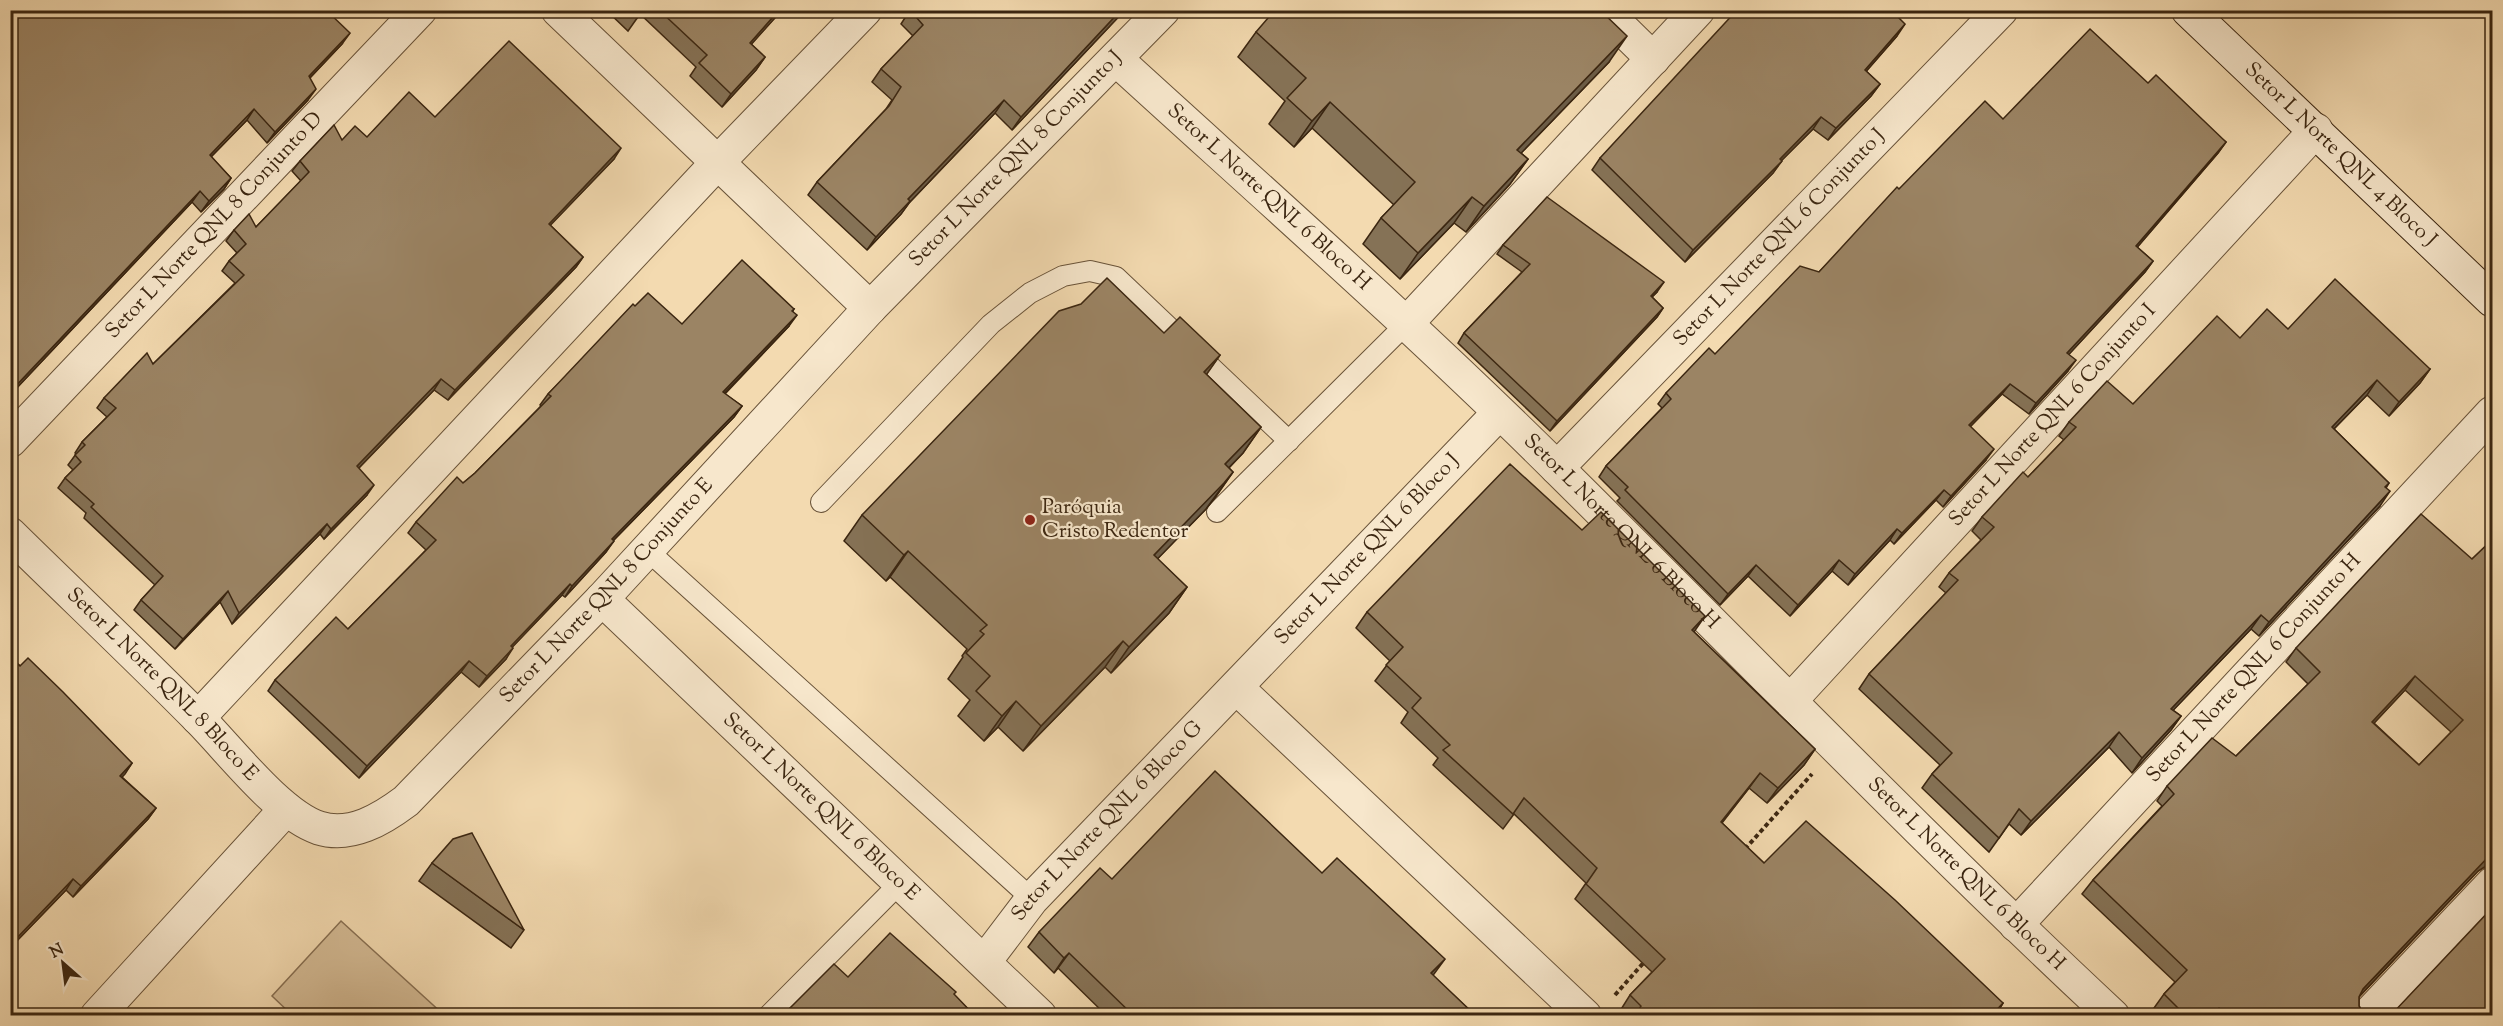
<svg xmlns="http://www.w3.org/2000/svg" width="2503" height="1026" viewBox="0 0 2503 1026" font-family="'Sorts Mill Goudy',serif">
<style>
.green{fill:#d4bb95;stroke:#887053;stroke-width:1.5}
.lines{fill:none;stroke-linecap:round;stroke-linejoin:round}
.lane-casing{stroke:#695339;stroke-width:22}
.street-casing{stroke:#695339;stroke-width:35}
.secondary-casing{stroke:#3b2611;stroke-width:35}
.path{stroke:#3b2611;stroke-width:4;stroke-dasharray:4.5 3;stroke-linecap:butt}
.lane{stroke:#f7e7cc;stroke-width:20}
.street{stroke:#f7e7cc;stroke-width:33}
.secondary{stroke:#f7e7cc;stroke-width:33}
.wall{fill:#857256;stroke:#3b2611;stroke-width:1.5;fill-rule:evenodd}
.shaded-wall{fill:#6c5c46;stroke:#3b2611;stroke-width:1.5}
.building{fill:#9b8464;stroke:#3b2611;stroke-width:1.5;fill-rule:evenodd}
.poi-dot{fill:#8f2418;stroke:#f7e7cc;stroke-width:2}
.labels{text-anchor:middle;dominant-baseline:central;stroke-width:4.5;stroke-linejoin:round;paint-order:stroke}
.street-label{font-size:21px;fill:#3b2611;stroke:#f7e7cc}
.poi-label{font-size:21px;fill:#3b2611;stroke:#f7e7cc;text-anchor:start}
</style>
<rect width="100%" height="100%" fill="#f3dab0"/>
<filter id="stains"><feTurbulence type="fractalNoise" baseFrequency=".00333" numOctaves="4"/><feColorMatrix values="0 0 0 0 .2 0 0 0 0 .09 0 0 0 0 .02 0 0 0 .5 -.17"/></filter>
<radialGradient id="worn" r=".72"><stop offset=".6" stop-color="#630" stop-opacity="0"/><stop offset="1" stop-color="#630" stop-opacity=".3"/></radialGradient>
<polygon class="green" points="341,921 444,1015 292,1015 272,996"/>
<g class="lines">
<g class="lane-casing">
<g id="lane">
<polyline points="821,502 991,324 1030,293 1063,276 1090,271 1116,277 1289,441"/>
<polyline points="1217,512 1406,324"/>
<polyline points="647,550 1032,899"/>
<polyline points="768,1016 901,882"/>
</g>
</g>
<g class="street-casing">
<g id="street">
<polyline points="558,10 870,308"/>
<polyline points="1603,10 1653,59"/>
<path id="s1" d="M1116,59C1265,195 1416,328 1559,470C1743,652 1923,839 2113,1016"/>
<polyline points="1406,324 1698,10"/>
<path id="s2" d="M10,441L420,10"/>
<path id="s3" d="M1557,468L2001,10"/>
<path id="s4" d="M10,534C73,596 137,656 199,719C229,749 279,815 319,828C351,838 382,819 406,801L602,599L870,308L1163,10"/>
<path id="s5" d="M602,599L1040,1016"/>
<polyline points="1237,688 1585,1016"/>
<path id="s6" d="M1790,701L2316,130"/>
<polyline points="198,718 718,162 865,10"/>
<path id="s7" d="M2016,925L2492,413"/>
<path id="s8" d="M985,961L1032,899L1499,413"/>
<polyline points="97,1016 286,809"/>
<polyline points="2367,1016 2492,884"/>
</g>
</g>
<g class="secondary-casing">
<g id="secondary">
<path id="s9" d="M2188,10L2492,300"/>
</g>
</g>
<g class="path">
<polyline points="1745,849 1812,774"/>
<polyline points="1615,995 1646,960"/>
</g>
<use href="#lane" class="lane"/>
<use href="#street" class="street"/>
<use href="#secondary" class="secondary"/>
</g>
<g class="wall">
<polygon points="606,10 782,10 751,44 765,57 756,70 722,107 690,76 696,67 640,14 628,31"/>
<polygon points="910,10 1125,10 1012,130 995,113 909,203 901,214 867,250 808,195 817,182 886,109 892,100 872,82 881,69 913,36 901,24"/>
<polygon points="10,27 342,44 310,78 308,100 267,143 247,120 211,157 231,178 224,189 201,212 192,202 10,395"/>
<polygon points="1256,32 1609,62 1521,153 1528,159 1510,184 1466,232 1454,223 1400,279 1363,244 1381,218 1394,205 1312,128 1294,147 1269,124 1285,101 1238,57"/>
<polygon points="1897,36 1866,71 1880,84 1871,96 1828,140 1813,129 1781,161 1773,173 1685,262 1592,170 1600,158"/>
<polygon points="2148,83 2226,142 2218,153 2137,247 2153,261 2145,272 2069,354 2068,371 2029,414 2002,394 1970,427 1986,460 1943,507 1936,500 1894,544 1890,540 1848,585 1832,571 1790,616 1748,576 1720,605 1617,501 1620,498 1599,477 1606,466 1662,408 1658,404 1666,393 1819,272 1899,189 2003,119"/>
<polygon points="435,117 614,159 550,225 583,257 576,267 448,400 434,390 359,468 367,495 324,539 320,534 232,624 220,602 175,649 134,610 141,600 155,585 84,518 86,513 58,488 65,478 73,470 68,465 76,454 75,453 82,442 107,417 97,408 104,398 153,364 235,283 222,271 229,261 237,253 226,241 234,230 256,227 301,181 292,171 300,161 342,140 367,137"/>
<polygon points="1503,245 1657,292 1652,297 1663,308 1657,317 1550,431 1458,343 1464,333 1522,272 1497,254"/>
<polygon points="635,306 682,324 794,309 793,311 789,326 725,394 742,406 734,417 613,541 606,552 565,597 562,595 512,647 506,659 479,687 461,672 359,778 268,691 275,680 348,629 426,550 408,533 416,522 475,473 541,406 540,405 548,394"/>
<polygon points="2288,329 2430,369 2420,383 2389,416 2367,395 2334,429 2389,483 2386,488 2380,506 2259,636 2251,629 2173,710 2181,716 2171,730 2132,773 2109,747 2021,835 2009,824 1989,852 1922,788 1932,774 1940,765 1859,689 1869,674 1946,593 1939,587 1949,573 1981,540 1972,531 1982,517 2028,477 2064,440 2059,436 2069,422 2133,404 2240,338"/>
<polygon points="1164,333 1220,355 1206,374 1261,427 1243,453 1229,468 1233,472 1215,498 1206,509 1157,559 1187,587 1169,613 1111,673 1105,667 1023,751 998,727 984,741 958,716 970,700 948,679 963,657 962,656 967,649 890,577 886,581 844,541 862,515"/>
<path d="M2493,539V866H2486L2478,871L2359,997V1006L2365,1016H2161L2154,1008L2164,994L2175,982L2082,894L2093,880L2162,806L2157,801L2167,786L2236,756L2308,684L2286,662L2296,648L2472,559ZM2405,690L2451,732L2419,765L2374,723Z"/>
<polygon points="1367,612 1694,632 1815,749 1804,765 1767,803 1749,788 1722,823 1764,863 2003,1003 1995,1016 1625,1016 1620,1011 1630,995 1652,972 1575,899 1586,883 1514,814 1503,829 1433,765 1438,758 1401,723 1408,712 1375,681 1390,661 1356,628"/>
<polygon points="10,657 132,763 122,777 156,808 148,819 73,897 66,890 10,948"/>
<polygon points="432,863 524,930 511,948 419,881"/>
<polygon points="1322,873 1476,1016 1107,1016 1058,968 1054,973 1028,947 1039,932 1112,879"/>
<polygon points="848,977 954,995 975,1016 785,1016 790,1008"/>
</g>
<g class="shaded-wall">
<polygon points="779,10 782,10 741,56 750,43"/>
<polygon points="1121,10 1125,10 1012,130 1021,117"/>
<polygon points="1905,24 1897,36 1857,82 1865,70"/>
<polygon points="350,33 342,44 301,87 309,76"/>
<polygon points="1627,36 1609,62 1499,176 1517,150"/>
<polygon points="765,57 756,70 722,107 731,94"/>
<polygon points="1880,84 1871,96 1828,140 1836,128"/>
<polygon points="316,89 308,100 267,143 275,132"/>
<polygon points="1004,100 995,113 909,203 901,214 867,250 876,237 908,199"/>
<polygon points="1330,102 1312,128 1294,147 1312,121"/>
<polygon points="254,109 247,120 202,166 210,155"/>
<polygon points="1821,117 1813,129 1771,171 1780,159"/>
<polygon points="2226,142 2218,153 2129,257 2136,246"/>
<polygon points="621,148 614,159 542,234 549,224"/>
<polygon points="1528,159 1510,184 1466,232 1484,206"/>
<polygon points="1782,161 1773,173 1685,262 1693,250"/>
<polygon points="231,178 224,189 201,212 209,201"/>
<polygon points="200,191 192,202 10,395 10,392"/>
<polygon points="1472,197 1454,223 1400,279 1418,253"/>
<polygon points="583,257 576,267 448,400 455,390"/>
<polygon points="2153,261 2145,272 2060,364 2067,353"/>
<polygon points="1664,282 1657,292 1644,305 1651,296"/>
<polygon points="1663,308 1657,317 1550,431 1557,421"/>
<polygon points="797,315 789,326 715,403 723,392"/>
<polygon points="1220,355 1202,381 1204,372"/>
<polygon points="2076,360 2068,371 2029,414 2036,403"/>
<polygon points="2430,369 2420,383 2389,416 2399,402"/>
<polygon points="441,379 434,390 350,477 357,466"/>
<polygon points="2377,380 2367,395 2322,441 2332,427"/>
<polygon points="2010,384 2002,394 1961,436 1969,425"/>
<polygon points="742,406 734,417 604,550 612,539"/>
<polygon points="1261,427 1243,453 1207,490 1225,464"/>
<polygon points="1994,449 1986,460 1943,507 1951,496"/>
<polygon points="1233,472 1206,509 1136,581 1154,555"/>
<polygon points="374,485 367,495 324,539 331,529"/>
<polygon points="1944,490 1936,500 1894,544 1902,533"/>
<polygon points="2390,491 2380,506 2259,636 2269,622"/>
<polygon points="327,524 320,534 232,624 239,613"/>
<polygon points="1897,529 1890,540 1848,585 1855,574"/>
<polygon points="614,541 606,552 565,597 572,586"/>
<polygon points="908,551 890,577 886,581 904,555"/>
<polygon points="1839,560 1832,571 1790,616 1798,605"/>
<polygon points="1756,565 1748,576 1720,605 1728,594"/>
<polygon points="570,584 562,595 503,657 511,646"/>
<polygon points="1187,587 1169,613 1111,673 1129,647"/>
<polygon points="228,591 220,602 175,649 183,639"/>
<polygon points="2261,615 2251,629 2161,723 2171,709"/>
<polygon points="1705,616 1694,632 1681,645 1692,630"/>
<polygon points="1123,641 1105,667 1023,751 1041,726"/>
<polygon points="513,648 506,659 479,687 487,676"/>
<polygon points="469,661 461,672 359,778 367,766"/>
<polygon points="2415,676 2405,690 2362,736 2372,722"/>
<polygon points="1016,701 998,727 984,741 1002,716"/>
<polygon points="2181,716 2171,730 2132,773 2142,758"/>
<polygon points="2119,732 2109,747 2021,835 2031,821"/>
<polygon points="1815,749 1804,765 1767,803 1778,788"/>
<polygon points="132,763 125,774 113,786 120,776"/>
<polygon points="1760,773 1749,788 1710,837 1721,822"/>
<polygon points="156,808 148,819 73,897 81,886"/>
<polygon points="2493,854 2493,866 2486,866 2478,871 2353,1003 2363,989 2488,857"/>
<polygon points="73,879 66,890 10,948 14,941"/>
<polygon points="1069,953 1058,968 1054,973 1064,958"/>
<polygon points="1445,959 1434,974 1420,989 1431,973"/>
<polygon points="2003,1003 1995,1016 1991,1016"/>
</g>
<g class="building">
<polygon points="26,10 326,10 350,33 309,76 316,89 275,132 254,109 210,155 231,178 209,201 200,191 10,392 10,51 12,50 10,48 10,27"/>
<polygon points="628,10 642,10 637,18"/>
<polygon points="659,10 779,10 750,43 765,57 731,94 699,63 707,55"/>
<polygon points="910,10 1121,10 1021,117 1004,100 908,199 910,201 876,237 817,182 889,106 901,87 881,69 923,25"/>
<polygon points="1275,10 1600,10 1627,36 1517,150 1528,159 1484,206 1472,197 1418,253 1381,218 1415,182 1330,102 1312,121 1287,98 1306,78 1256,32"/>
<polygon points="1737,10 1891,10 1905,24 1865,70 1880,84 1836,128 1821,117 1780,159 1782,161 1693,250 1600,158"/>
<polygon points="2090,29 2148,83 2156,75 2226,142 2136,246 2153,261 2067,353 2076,360 2036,403 2010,384 1969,425 1994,449 1951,496 1944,490 1902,533 1897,529 1855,574 1839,560 1798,605 1756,565 1728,594 1625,490 1628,487 1606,466 1671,399 1666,393 1709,348 1715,354 1800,266 1819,272 1897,187 1899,189 1985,101 2003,119"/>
<polygon points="509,41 621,148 549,224 583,257 455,390 441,379 357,466 374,485 331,529 327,524 239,613 228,591 183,639 141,600 163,576 91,507 94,504 65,478 81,462 75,455 85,445 82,442 116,408 104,398 147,353 153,364 244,275 229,261 246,244 234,230 249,214 256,227 309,172 300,161 334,125 342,140 355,126 367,137 409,92 435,117"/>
<polygon points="1547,197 1664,282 1651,296 1663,308 1557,421 1464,333 1530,264 1503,245"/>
<polygon points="742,260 794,309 792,311 797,315 723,392 742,406 612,539 614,541 572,586 570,584 511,646 513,648 487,676 469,661 367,766 275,680 336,617 348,629 436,540 416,522 457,477 463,483 475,473 551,396 548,394 633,304 635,306 648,293 682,324"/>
<polygon points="1107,278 1164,333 1180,317 1220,355 1204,372 1261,427 1225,464 1233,472 1224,483 1154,555 1187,587 1129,647 1123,641 1041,726 1016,701 1002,716 976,691 990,676 966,653 984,634 980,631 987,625 908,551 904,555 862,515 1059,311 1081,304"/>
<polygon points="2335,279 2430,369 2399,402 2377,380 2332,427 2389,483 2385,487 2390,491 2269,622 2261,615 2171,709 2181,716 2142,758 2119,732 2031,821 2019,809 1999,838 1932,774 1952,753 1869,674 1958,580 1949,573 1994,527 1982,517 2023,472 2028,477 2076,427 2069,422 2107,381 2133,404 2217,316 2240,338 2267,309 2288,329"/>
<polygon points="1510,464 1582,530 1601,512 1705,616 1692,630 1815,749 1778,788 1760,773 1721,822 1764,863 1806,821 1895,900 2003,1003 1991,1016 1635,1016 1641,1006 1630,995 1665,959 1586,884 1597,868 1524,798 1513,814 1443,750 1450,745 1412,708 1421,698 1386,665 1403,647 1367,612"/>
<path d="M2421,514L2472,559L2493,539V854L2488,857L2363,989L2359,997V1006L2365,1016H2226L2219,1008L2211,1016H2186L2164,994L2187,970L2093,880L2174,794L2167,786L2212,738L2236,756L2320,672L2296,648ZM2415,676L2463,720L2419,765L2372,722Z"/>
<polygon points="10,657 20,666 28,658 63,692 132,763 120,776 156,808 81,886 73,879 14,941 10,937"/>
<polygon points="1215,771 1322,873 1337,858 1445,959 1431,973 1476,1016 1134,1016 1069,953 1064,958 1039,932 1100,868 1112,879"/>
<polygon points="472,833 524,930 432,863 453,839"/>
<polygon points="2493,907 2493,1016 2389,1016 2391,1015"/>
<polygon points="890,933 956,992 954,994 975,1016 790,1016 794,1012 790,1008 834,964 848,977"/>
</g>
<circle class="poi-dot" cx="1030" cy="520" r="6"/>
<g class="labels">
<g class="street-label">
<text stroke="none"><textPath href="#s9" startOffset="210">Setor L Norte QNL 4 Bloco J</textPath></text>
<text stroke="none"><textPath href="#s4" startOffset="1408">Setor L Norte QNL 8 Conjunto J</textPath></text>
<text stroke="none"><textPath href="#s1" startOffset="206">Setor L Norte QNL 6 Bloco H</textPath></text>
<text stroke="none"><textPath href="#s2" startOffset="297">Setor L Norte QNL 8 Conjunto D</textPath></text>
<text stroke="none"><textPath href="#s3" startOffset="320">Setor L Norte QNL 6 Conjunto J</textPath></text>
<text stroke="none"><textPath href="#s6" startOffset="388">Setor L Norte QNL 6 Conjunto I</textPath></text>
<text stroke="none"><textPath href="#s1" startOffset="692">Setor L Norte QNL 6 Bloco H</textPath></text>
<text stroke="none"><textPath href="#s8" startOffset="562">Setor L Norte QNL 6 Bloco J</textPath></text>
<text stroke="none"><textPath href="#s4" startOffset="813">Setor L Norte QNL 8 Conjunto E</textPath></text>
<text stroke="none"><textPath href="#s7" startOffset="350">Setor L Norte QNL 6 Conjunto H</textPath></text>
<text stroke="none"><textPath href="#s4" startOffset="214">Setor L Norte QNL 8 Bloco E</textPath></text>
<text stroke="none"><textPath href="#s5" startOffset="302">Setor L Norte QNL 6 Bloco E</textPath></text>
<text stroke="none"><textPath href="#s8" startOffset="186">Setor L Norte QNL 6 Bloco G</textPath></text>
<text stroke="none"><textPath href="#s1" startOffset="1178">Setor L Norte QNL 6 Bloco H</textPath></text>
</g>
<g class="poi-label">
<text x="1042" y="508">Paróquia<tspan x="1042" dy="24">Cristo Redentor</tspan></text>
</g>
</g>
<rect width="2503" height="1026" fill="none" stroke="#f3dab0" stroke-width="36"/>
<rect x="12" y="12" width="2479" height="1002" fill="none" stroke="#3b2611" stroke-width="3"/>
<rect x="18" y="18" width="2467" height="990" fill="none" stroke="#3b2611" stroke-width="1.5"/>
<g transform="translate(63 963) rotate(332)" stroke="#f7e7cc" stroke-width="4.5" paint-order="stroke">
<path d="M0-4.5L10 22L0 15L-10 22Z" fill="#3b2611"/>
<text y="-9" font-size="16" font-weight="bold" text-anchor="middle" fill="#3b2611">N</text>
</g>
<rect width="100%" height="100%" filter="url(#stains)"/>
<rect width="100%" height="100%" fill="url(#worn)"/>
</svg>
